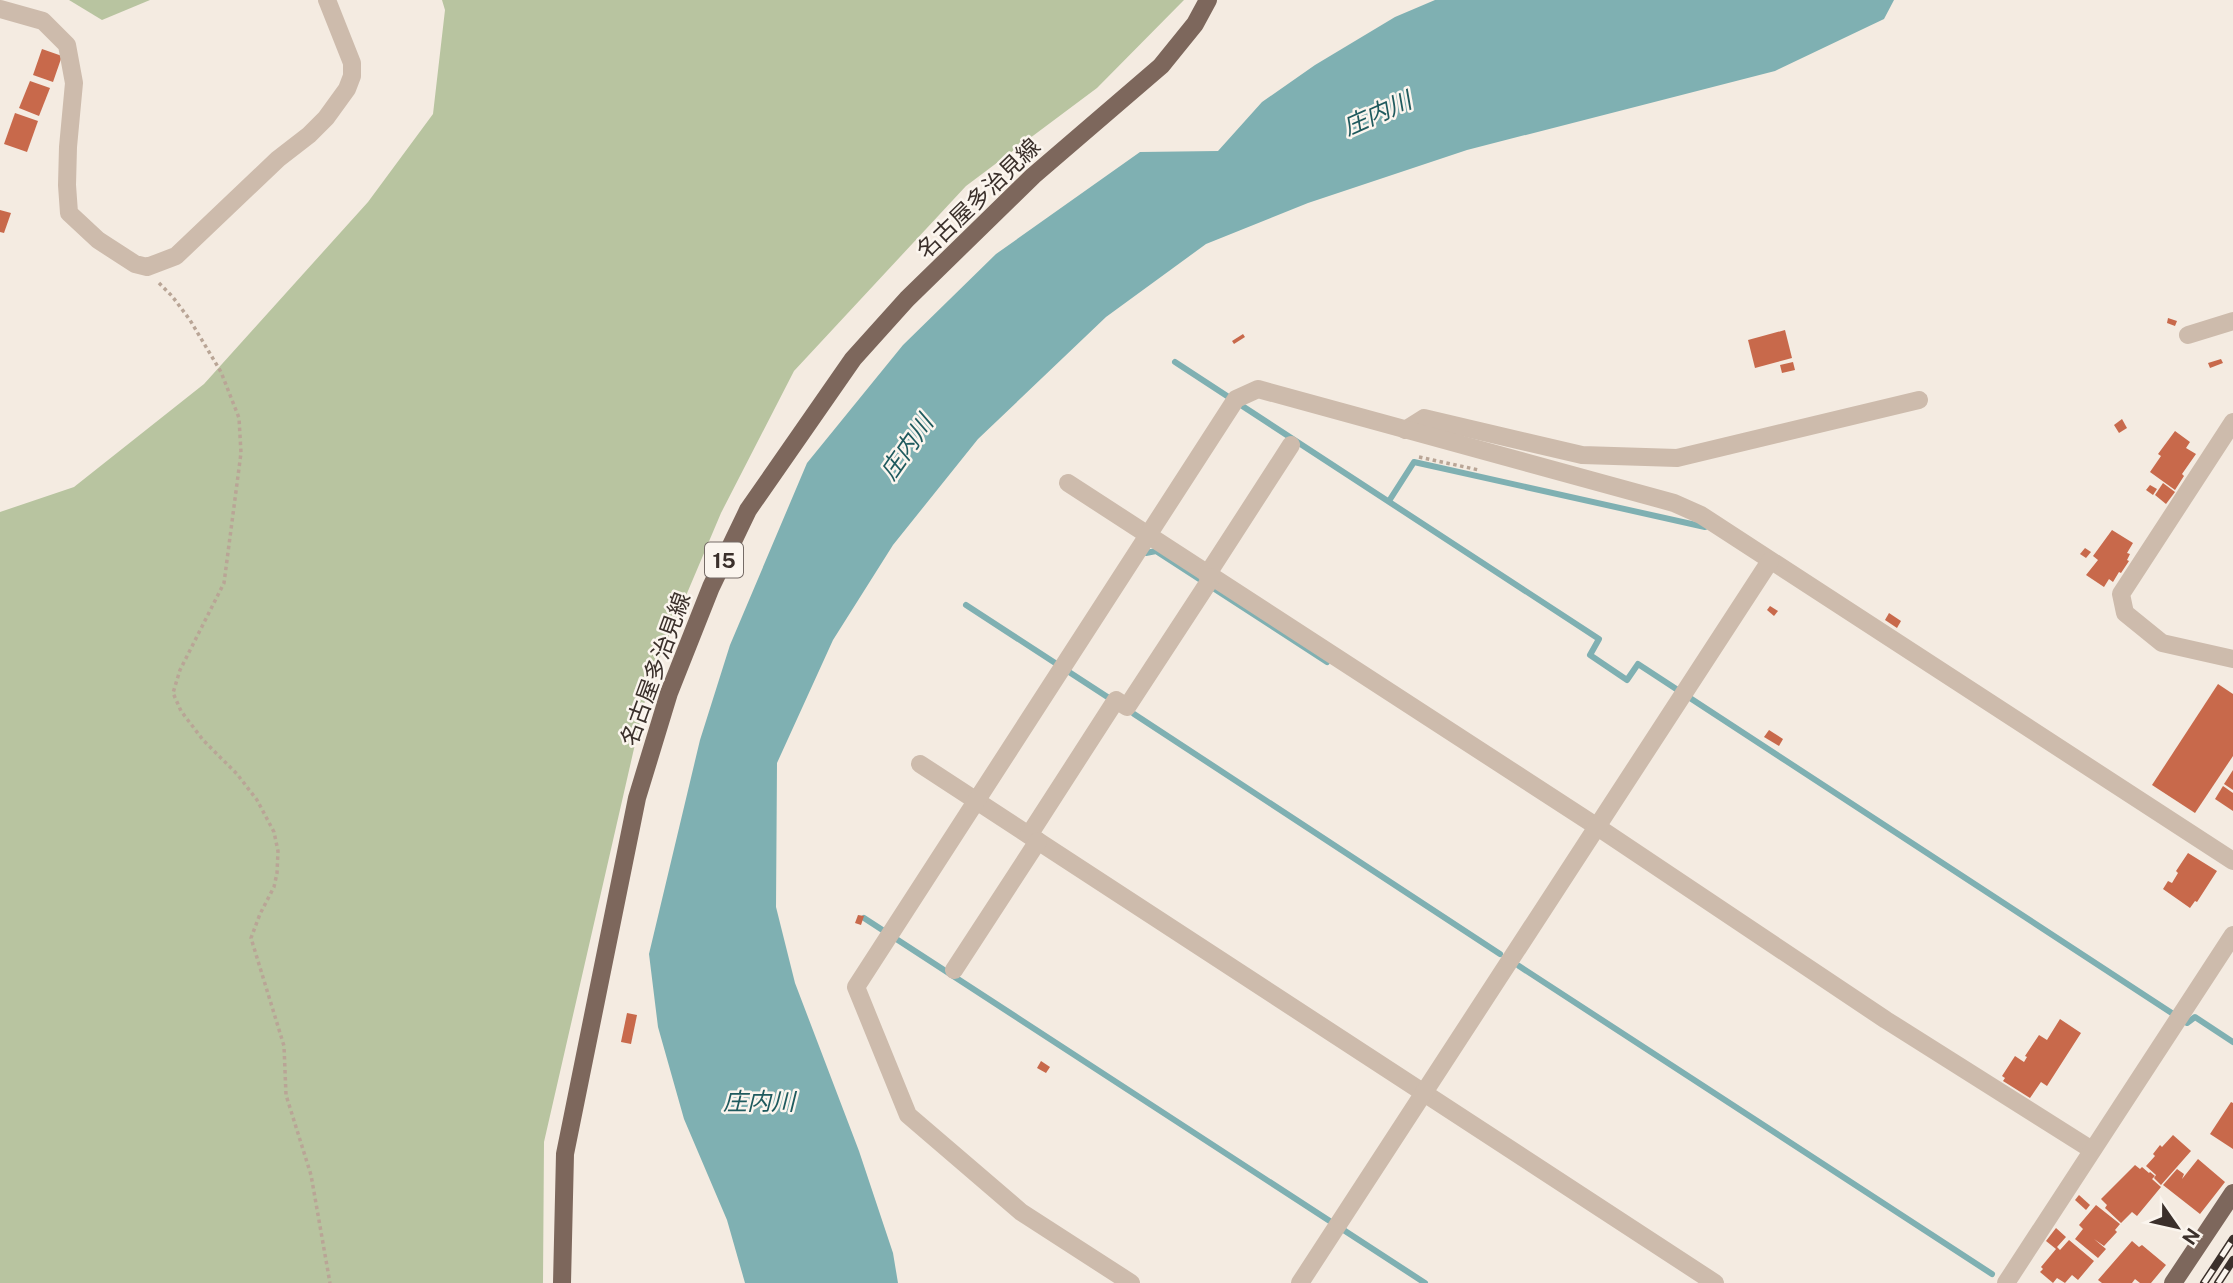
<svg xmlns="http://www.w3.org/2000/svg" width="2233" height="1283" viewBox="0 0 2233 1283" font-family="'Public Sans','Noto Sans JP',sans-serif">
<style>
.green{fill:#b8c4a0}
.water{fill:#7fb0b2}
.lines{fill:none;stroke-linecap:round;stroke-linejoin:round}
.stream{stroke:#7fb0b2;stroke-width:6}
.building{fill:#c8694b}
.path{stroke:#b9a596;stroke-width:3.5;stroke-dasharray:3.5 3.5;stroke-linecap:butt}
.minor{stroke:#cdbbac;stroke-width:18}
.primary{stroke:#7d675c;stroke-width:18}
.rail-casing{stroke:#3b302b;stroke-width:8}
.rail{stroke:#fbf5ee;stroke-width:5;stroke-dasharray:16;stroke-linecap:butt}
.labels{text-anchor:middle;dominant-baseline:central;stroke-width:5;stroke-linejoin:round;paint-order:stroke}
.shield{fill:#fbf5ee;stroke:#756b66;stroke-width:2}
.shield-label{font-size:21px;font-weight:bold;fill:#3b302b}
.street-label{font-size:23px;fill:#3b302b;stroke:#fbf5ee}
.water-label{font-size:24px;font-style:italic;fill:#1f5a5e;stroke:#fbf5ee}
</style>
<rect width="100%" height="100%" fill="#f4ebe1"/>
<g class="green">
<polygon points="69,0 150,0 102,20"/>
<polygon points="442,0 1184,0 1097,88 966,186 794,371 721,513 649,683 544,1142 543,1283 0,1283 0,512 74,487 204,384 368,202 433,114 445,10"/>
</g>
<polygon class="water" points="1435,0 1894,0 1884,19 1775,71 1467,150 1308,203 1206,244 1106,317 978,439 893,545 833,640 777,763 776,907 795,983 859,1151 893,1253 898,1283 745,1283 727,1220 684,1119 658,1027 649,954 700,740 730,645 807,463 903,345 996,254 1140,152 1218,151 1262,102 1315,65 1395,17"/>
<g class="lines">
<g class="stream">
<polyline points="1175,362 1599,639 1590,655 1627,680 1638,664 2187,1023 2195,1017 2233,1042"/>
<polyline points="1389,501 1414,462 1705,527"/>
<polyline points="1146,553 1156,551 1327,662"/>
<polyline points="966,605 1109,698"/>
<polyline points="1134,714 1500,954"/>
<polyline points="864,918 1425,1283"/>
<polyline points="1519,966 1992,1274"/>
</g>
</g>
<g class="building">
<polygon points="42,49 62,56 53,82 33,75"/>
<polygon points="30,81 50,88 39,116 19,108"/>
<polygon points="15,113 38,121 27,152 4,144"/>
<polygon points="0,210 11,213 4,233 0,232"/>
<polygon points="2168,318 2177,321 2175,326 2167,323"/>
<polygon points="1785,330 1792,358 1755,368 1748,340"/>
<polygon points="1243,334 1245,337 1234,344 1232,341"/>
<polygon points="2221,359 2223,363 2210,368 2208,363"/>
<polygon points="1793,362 1795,370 1782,373 1780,365"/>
<polygon points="2122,419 2127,428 2119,433 2114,425"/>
<polygon points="2175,431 2190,442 2186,448 2196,454 2182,474 2184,476 2175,490 2150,472 2161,456 2158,454"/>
<polygon points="2163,483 2175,492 2166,504 2155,495"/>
<polygon points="2150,485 2157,489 2153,495 2146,490"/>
<polygon points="2112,530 2133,543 2127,553 2130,554 2127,560 2129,561 2121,573 2119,572 2113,582 2109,579 2104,587 2086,575 2098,560 2093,556"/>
<polygon points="2085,548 2091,552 2086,558 2080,554"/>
<polygon points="1770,606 1778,611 1774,616 1767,610"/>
<polygon points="1889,613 1901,621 1897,628 1885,620"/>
<polygon points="2218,684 2233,694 2233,756 2195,813 2152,785"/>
<polygon points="1769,730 1783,739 1779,746 1764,737"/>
<polygon points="2233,770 2233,790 2224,784"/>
<polygon points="2223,786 2233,793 2233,811 2215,799"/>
<polygon points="2188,853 2217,871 2197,902 2195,901 2190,908 2163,889 2168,881 2172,883 2178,873 2176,871"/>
<polygon points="858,915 864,916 861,925 855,923"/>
<polygon points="627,1013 637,1015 631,1044 621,1042"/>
<polygon points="2060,1019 2081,1033 2047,1086 2041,1082 2030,1098 2003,1081 2005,1078 2002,1076 2015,1056 2024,1062 2027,1057 2025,1056 2039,1035 2047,1040"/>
<polygon points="1041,1061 1050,1067 1046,1073 1037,1068"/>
<polygon points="2231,1102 2233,1103 2233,1149 2210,1134"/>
<polygon points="2173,1135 2191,1151 2161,1185 2154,1178 2156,1175 2146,1166 2155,1156 2153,1154 2160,1145 2162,1147"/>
<polygon points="2198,1159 2225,1182 2200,1214 2163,1185 2177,1169 2184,1174 2182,1179"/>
<polygon points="2135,1165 2140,1169 2142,1167 2149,1173 2150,1172 2155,1176 2152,1179 2161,1187 2137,1216 2132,1212 2121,1223 2105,1208 2107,1205 2101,1199"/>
<polygon points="2079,1195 2090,1205 2086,1210 2075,1200"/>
<polygon points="2096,1205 2120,1224 2115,1230 2117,1232 2104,1246 2094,1239 2106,1249 2098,1258 2075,1239 2083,1229 2079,1225"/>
<polygon points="2056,1228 2066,1237 2057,1247 2060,1250 2069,1240 2094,1261 2078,1280 2072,1275 2065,1283 2057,1278 2053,1283 2040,1272 2043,1269 2041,1267 2056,1249 2046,1241"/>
<polygon points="2132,1241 2139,1247 2142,1245 2166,1265 2151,1283 2140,1283 2135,1279 2132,1283 2102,1283 2098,1280"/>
</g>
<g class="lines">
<g class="path">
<polyline points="159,283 172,296 190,320 221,372 239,418 241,453 224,583 180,670 173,693 181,711 203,740 237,774 257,800 274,832 278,851 277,873 274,887 260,914 251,938 284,1046 286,1095 311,1175 330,1283"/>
<polyline points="1419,457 1479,470"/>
</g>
<g class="minor">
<polyline points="0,9 43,21 67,45 74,83 68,147 67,185 69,213 98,240 135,264 147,267 176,256 278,159 309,135 326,118 347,89 352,76 352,63 327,0"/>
<polyline points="2188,335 2233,321"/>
<polyline points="2233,422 2121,594 2125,613 2162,643 2233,659"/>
<polyline points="1405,430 1424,418 1582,455 1677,458 1919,400"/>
<polyline points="1068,483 1596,826 1886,1020 2092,1150"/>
<polyline points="1207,575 1291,445"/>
<polyline points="920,764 1715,1283"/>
<polyline points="1029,835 1116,700 1127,707 1212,577"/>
<polyline points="954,970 1038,841"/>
<polyline points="1131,1283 1021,1212 908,1115 856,987 1236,399 1258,389 1674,503 1701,515 2233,861"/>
<polyline points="1300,1283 1770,561"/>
<polyline points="2006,1283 2233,935"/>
</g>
<g class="primary">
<polyline points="562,1283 565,1154 637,798 669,693 711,587 748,510 853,359 907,299 1033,176 1161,66 1195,24 1208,0"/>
<polyline points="2173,1283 2233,1193"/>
</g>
<g class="rail-casing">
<g id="rail">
<polyline points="2204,1283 2233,1239"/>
<polyline points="2218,1283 2233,1260"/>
</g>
</g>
<use href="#rail" class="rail"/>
</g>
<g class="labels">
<rect class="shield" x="705" y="542.5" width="38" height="35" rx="5"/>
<g class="shield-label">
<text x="724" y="560">15</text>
</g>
<g class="street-label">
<text transform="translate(978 198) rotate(-44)">名古屋多治見線</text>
<text transform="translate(655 669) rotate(-70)">名古屋多治見線</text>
</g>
<g class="water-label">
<text transform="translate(1377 113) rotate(-24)">庄内川</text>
<text transform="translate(906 447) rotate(-55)">庄内川</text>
<text x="759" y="1101">庄内川</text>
</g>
</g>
<g transform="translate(2177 1227) rotate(124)" stroke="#fbf5ee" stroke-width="5" paint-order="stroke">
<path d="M0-5L12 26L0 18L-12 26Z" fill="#3b302b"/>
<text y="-10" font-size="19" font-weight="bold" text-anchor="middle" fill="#3b302b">N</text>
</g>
</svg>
